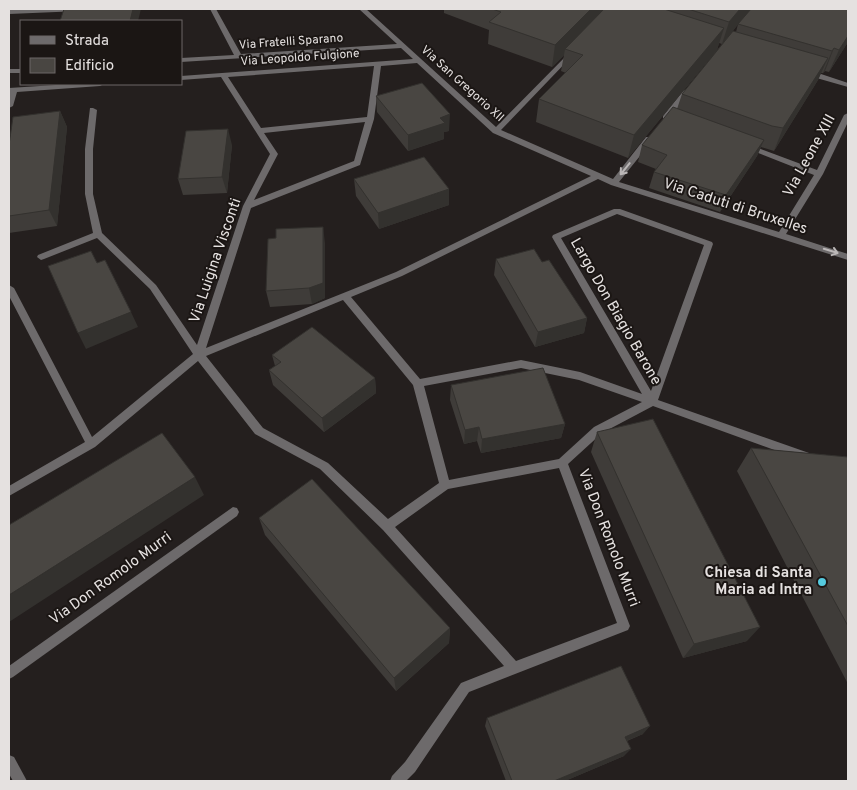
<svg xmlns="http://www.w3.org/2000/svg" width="857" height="790" viewBox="0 0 857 790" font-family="Overpass,sans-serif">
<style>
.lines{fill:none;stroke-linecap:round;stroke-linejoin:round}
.street{fill:#6d6a6b;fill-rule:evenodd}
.wall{fill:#3f3c39;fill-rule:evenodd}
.shaded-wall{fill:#33312e}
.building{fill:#494642;stroke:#33312e}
.oneway{stroke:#bbb7b7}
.poi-dot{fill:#55cade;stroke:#1b1614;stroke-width:2}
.labels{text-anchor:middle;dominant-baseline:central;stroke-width:4;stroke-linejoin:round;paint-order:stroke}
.far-street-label{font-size:12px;fill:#e5e1e0;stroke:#1b1614}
.street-label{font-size:15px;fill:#e5e1e0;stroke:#1b1614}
.poi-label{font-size:15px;font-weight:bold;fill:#e5e1e0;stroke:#1b1614;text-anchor:end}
</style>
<rect width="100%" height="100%" fill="#241f1e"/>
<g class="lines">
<g class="street">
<polygon points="40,9 83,9 80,11 9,14 9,10"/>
<path d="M210,9H216L241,54L397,44L359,9H366L496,127L569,53H573V55L501,130L613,179L646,137H652V141L619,182L779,232L814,175L743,147L747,145H750L817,170L844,115L848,113V122L823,174L786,234L848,254V260L611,185L598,179L402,276L351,297L420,379L521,360L580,372L642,394L552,237L553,235L614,209H620L712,242L713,244L658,400L809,453L810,456L809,459L805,461L653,406L602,433L568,464L630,626L628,630L469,692L415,772L406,781H390L392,776L405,762L461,683L504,666L383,530L320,469L255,434L198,361L95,447L9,496V486L85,442L9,296V285L14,288L92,437L193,354L150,289L97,238L44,259L41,260L37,257L38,255L93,233L85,194V149L90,108H93L97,110L93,149V194L102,233L156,285L197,345L243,206L270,154L221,77L181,80V76L413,59L401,48L181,62V58L234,55ZM417,63L493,133L591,176L396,272L206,348L251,208L360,165L374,119L381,66ZM374,66L367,117L261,128L228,77ZM365,122L354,161L254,200L278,154L264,133ZM617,214L704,245L651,391L561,238ZM343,300L413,385L439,483L388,519L328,463L263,428L206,356ZM521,368L579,380L642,402L594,427L559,459L449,480L424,386ZM559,468L617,623L516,661L395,527L448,489Z"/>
<rect x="9" y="69" width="12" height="4"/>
<polygon points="806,71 812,71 848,83 848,87 806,75"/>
<polygon points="71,84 104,84 100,86 17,92 13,106 9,108 9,88"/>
<polygon points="684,90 691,92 669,120 663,120 663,116"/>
<polygon points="233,507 237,508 239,512 237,516 13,677 9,679 9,666"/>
<polygon points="9,755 14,757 27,781 13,781 9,774"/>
</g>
</g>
<g class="wall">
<path d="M444,9H751L848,42L829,72L825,71L823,73H821L818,80L774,151L761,147L757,156L720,212L649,188L654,172L656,169L638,162L642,145L677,109L682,94L722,44L719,43L717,50L628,158L536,122L539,99L566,73L561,71L564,55L552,67L488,44L489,30L444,13ZM738,24L736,32L729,36Z"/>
<polygon points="376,96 449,131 444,132 444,139 408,151 377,112"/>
<polygon points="60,111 67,127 57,226 9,233 9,145"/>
<polygon points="232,145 227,193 183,195 178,179"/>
<polygon points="354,179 449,189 449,205 379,229 356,196"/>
<polygon points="325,243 325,298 312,304 270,307 266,291"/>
<polygon points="496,259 542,262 587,318 584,333 535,347 494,275"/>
<polygon points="272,355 375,378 376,393 324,432 273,385 269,370 275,366"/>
<polygon points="451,385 565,424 561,438 481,453 477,441 464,444 450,400"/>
<polygon points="597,432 747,641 683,658 591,452"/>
<polygon points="751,448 848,457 848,684 737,471"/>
<polygon points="259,518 450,628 449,643 396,691 265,535"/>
<polygon points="487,718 643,734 627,741 624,756 565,781 506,781 485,726"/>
</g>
<g class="shaded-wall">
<polygon points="133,9 141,9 138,21 130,21"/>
<polygon points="591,9 606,9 565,49 564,55 552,67 555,45"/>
<polygon points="740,9 751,9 722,44 729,22"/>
<polygon points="724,28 717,50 628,158 634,135"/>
<polygon points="848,36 848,42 829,72 839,50"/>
<polygon points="834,48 825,71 823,73 832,51"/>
<polygon points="828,58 818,80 774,151 783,128"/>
<polygon points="60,111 67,127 57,226 49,210"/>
<polygon points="450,114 449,131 444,132 444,139 408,151 408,135 440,118"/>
<polygon points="228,129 232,145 227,193 222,177"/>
<polygon points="764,140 757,156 720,212 726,195"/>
<polygon points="449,189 449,205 379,229 378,213"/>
<polygon points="323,227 325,243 325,298 312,304 309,288"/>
<polygon points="131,312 138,327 86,349 78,333"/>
<polygon points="587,318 584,333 535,347 538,332"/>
<polygon points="375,378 376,393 324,432 322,418"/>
<polygon points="565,424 561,438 481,453 482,439"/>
<polygon points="479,427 477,441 464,444 465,430"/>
<polygon points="195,477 204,495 9,622 9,595"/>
<polygon points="760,627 747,641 683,658 694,644"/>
<polygon points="450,628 449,643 396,691 394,678"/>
<polygon points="650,726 643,734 618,744 625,737"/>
<polygon points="631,749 624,756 565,781 554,781"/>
</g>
<g class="building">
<polygon points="64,9 133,9 130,21 60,21"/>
<polygon points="492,9 591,9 555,45 489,22 501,12"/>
<polygon points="604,9 664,9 724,28 634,135 539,99 583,55 565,49"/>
<polygon points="688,9 740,9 729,22"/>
<polygon points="751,9 848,9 848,36 839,50 834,48 832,51 738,24"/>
<polygon points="733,31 828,58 783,128 772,126 682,94"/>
<polygon points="422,83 450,114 440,118 445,123 408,135 376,96"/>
<polygon points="673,107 764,140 726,195 654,172 667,155 642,145"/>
<polygon points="60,111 49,210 9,216 9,145 13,117"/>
<polygon points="228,129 222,177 178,179 186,131"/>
<polygon points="424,157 449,189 378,213 354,179"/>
<polygon points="323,227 323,283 309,288 266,291 268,239 276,238 276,229"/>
<polygon points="534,249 542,262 549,260 587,318 538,332 496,259"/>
<polygon points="91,251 97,263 105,260 131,312 78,333 48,266"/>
<polygon points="312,327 375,378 322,418 269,370 281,362 272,355"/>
<polygon points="543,368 565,424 482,439 479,427 465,430 451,385"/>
<polygon points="653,419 760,627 694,644 597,432"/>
<polygon points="162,433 195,477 9,595 9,525"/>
<polygon points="751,448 848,457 848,626"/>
<polygon points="312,479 450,628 394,678 259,518"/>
<polygon points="621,666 650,726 625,737 631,749 554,781 512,781 487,718"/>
</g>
<defs><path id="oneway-shaft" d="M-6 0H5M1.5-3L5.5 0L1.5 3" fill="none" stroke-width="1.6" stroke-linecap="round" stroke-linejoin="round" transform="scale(1.25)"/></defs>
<g class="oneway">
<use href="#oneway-shaft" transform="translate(625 169) rotate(129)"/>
<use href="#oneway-shaft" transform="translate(831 251) rotate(17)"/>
</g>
<circle class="poi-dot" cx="822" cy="582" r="5"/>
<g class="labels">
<g class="far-street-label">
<text transform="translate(291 42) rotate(-4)">Via Fratelli Sparano</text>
<text transform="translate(300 58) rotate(-4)">Via Leopoldo Fulgione</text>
<text transform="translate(462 84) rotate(42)">Via San Gregorio XII</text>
</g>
<g class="street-label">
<text transform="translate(810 156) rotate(-61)">Via Leone XIII</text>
<text transform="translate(735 207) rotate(18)">Via Caduti di Bruxelles</text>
<text transform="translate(216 261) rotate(-71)">Via Luigina Visconti</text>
<text transform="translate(615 312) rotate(60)">Largo Don Biagio Barone</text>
<text transform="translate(608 538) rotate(69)">Via Don Romolo Murri</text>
<text transform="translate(111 579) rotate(-36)">Via Don Romolo Murri</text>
</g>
<g class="poi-label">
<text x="812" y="573">Chiesa di Santa<tspan x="812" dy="17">Maria ad Intra</tspan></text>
</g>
</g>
<rect width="857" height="790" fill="none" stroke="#e5e1e0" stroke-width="20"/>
<rect x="20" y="20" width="162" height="65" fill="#1b1614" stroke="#6c6766"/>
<rect x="30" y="36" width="25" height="8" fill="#6d6a6b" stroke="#6c6766"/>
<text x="65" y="45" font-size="15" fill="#e5e1e0">Strada</text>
<rect x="30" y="58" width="25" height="15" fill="#494642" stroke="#6c6766"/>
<text x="65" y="70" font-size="15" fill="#e5e1e0">Edificio</text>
</svg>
